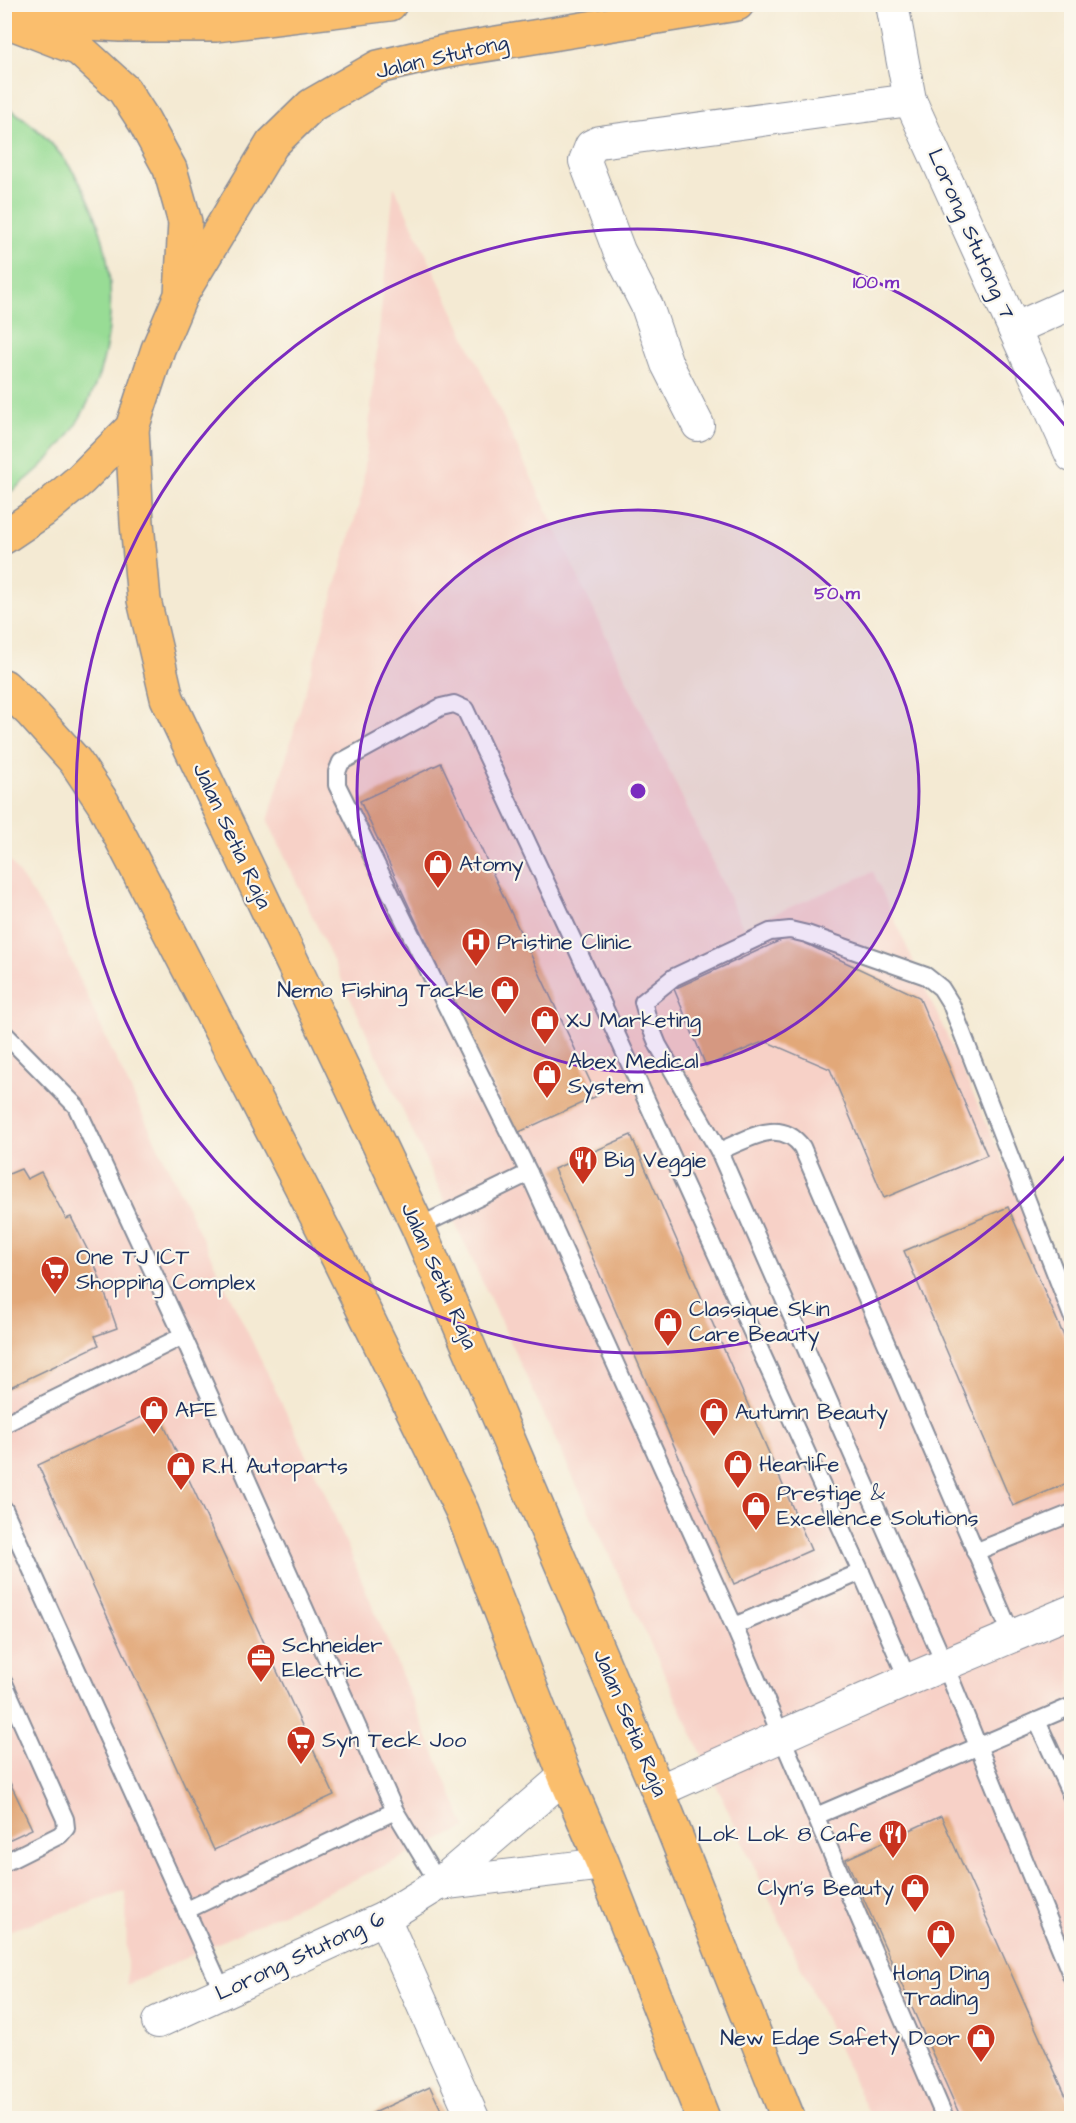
<svg xmlns="http://www.w3.org/2000/svg" width="1076" height="2123" viewBox="0 0 1076 2123" font-family="'Architects Daughter',sans-serif">
<style>
.built{fill:#f7d1c7}
.green{fill:#98dc95;stroke:#5a867a;stroke-width:1.5}
.building{fill:#e2a879}
.lines{fill:none;stroke-linecap:round;stroke-linejoin:round}
.lane-casing{stroke:#888c98;stroke-width:20}
.street-casing{stroke:#888c98;stroke-width:34}
.primary-casing{stroke:#888c98;stroke-width:36}
.lane{stroke:#fff;stroke-width:16}
.street{stroke:#fff;stroke-width:32}
.primary{stroke:#fabe6d;stroke-width:33}
.ring{fill:none;stroke:#7b2cbf;stroke-width:3}
.labels{text-anchor:middle;dominant-baseline:central;stroke-width:4.5;stroke-linejoin:round;paint-order:stroke}
.street-label{font-size:22px;fill:#1b2f5e;stroke:#fbf7ec}
.poi-label{font-size:22px;fill:#1b2f5e;stroke:#fbf7ec;text-anchor:start}
.centre{fill:#7b2cbf;stroke:#fbf7ec;stroke-width:3}
.ring-label{font-size:18px;text-anchor:middle;font-weight:bold;fill:#7b2cbf;stroke:#fbf7ec;stroke-width:4.5;stroke-linejoin:round;paint-order:stroke}
</style>
<rect width="100%" height="100%" fill="#fbf7ec"/>
<filter id="ink" filterUnits="userSpaceOnUse"><feTurbulence type="fractalNoise" baseFrequency=".0167" numOctaves="2"/><feDisplacementMap in="SourceGraphic" scale="12" xChannelSelector="R" yChannelSelector="G"/><feConvolveMatrix kernelMatrix="1 2 1 2 8 2 1 2 1" color-interpolation-filters="sRGB"/></filter>
<filter id="wash" filterUnits="userSpaceOnUse"><feTurbulence type="fractalNoise" baseFrequency=".008" numOctaves="4" result="noise"/><feDisplacementMap in="SourceGraphic" scale="24" xChannelSelector="R" yChannelSelector="G"/><feGaussianBlur stdDeviation="1.35" result="paint"/><feColorMatrix in="noise" values="0 0 0 0 0 0 0 0 0 0 0 0 0 0 0 0 0 1.4 0 .05"/><feComposite in="paint" operator="in"/></filter>
<g filter="url(#wash)">
<rect width="100%" height="100%" fill="#f4ead3"/>
<g class="built">
<polygon points="394,186 743,927 873,872 1071,1311 1071,2118 871,2118 268,821 362,494"/>
<polygon points="4,852 58,931 111,1049 325,1493 466,1828 127,1985 126,1891 5,1932"/>
</g>
<path class="green" d="M5,106C109,168 139,309 82,414C64,448 36,474 5,496Z"/>
<g id="blocks">
<g class="building">
<polygon points="441,763 597,1096 515,1134 360,801"/>
<polygon points="790,936 919,997 987,1155 884,1198 830,1069 765,1041 706,1066 674,989"/>
<polygon points="631,1135 811,1550 734,1584 554,1169"/>
<polygon points="21,1169 27,1179 41,1172 66,1219 71,1217 95,1265 117,1328 95,1336 99,1345 4,1390 4,1176"/>
<polygon points="1008,1207 1072,1355 1072,1481 1013,1506 904,1251"/>
<polygon points="157,1410 334,1795 214,1850 38,1465"/>
<polygon points="4,1770 32,1829 4,1842"/>
<polygon points="941,1816 1072,2110 1072,2118 961,2118 846,1859"/>
<polygon points="430,2087 445,2118 362,2118"/>
</g>
</g>
</g>
<g filter="url(#ink)">
<use href="#blocks" fill-opacity="0" stroke="#888c98" stroke-width="1.5"/>
<g class="lines">
<g class="lane-casing">
<g id="lane">
<polyline points="4,1033 76,1106 183,1336 395,1811 439,1884"/>
<path d="M719,1151C748,1140 779,1116 802,1147L1012,1636"/>
<polyline points="418,1227 529,1173"/>
<polyline points="1072,1316 951,1004 941,988 926,976 807,934 790,930 770,932 674,977 643,1002 649,1023 658,1045 719,1151 945,1665 1072,1977"/>
<polyline points="4,1424 183,1336"/>
<polyline points="4,1509 223,1992"/>
<polyline points="975,1552 1072,1513"/>
<polyline points="734,1626 861,1572"/>
<polyline points="908,1680 861,1572 599,996 465,709 454,704 441,707 341,762 337,772 337,785 529,1173 734,1626 945,2118"/>
<polyline points="4,1683 65,1819 66,1828 60,1835 4,1863"/>
<polyline points="1037,1721 1072,1797"/>
<polyline points="816,1816 1072,1706"/>
<polyline points="187,1910 395,1811"/>
</g>
</g>
<g class="street-casing">
<g id="street">
<polyline points="892,4 910,100 1072,456"/>
<polyline points="1014,329 1072,303"/>
<polyline points="698,425 667,364 647,306 619,251 585,161 591,146 599,142 910,100"/>
<polyline points="658,1791 908,1680 1072,1611"/>
<polyline points="439,1884 603,1864"/>
<polyline points="384,1918 473,2118"/>
<polyline points="158,2022 384,1918 439,1884 565,1776"/>
</g>
</g>
<g class="primary-casing">
<g id="primary">
<polyline points="27,19 120,25 216,25 390,4"/>
<polyline points="4,20 79,49 124,90 144,121 170,169 185,222 181,295 158,349 132,428 80,480 44,510 4,537"/>
<polyline points="181,295 272,144 312,105 378,67 447,51 737,4"/>
<polyline points="132,428 137,523 144,600 167,698 418,1227 658,1791 788,2118"/>
<polyline points="4,686 30,711 75,761 103,803 338,1258 462,1511 565,1776 603,1864 703,2118"/>
</g>
</g>
<use href="#lane" class="lane"/>
<use href="#street" class="street"/>
<use href="#primary" class="primary"/>
</g>
</g>
<circle cx="638" cy="791" r="281" fill="#7b2cbf" fill-opacity=".12"/>
<g class="ring">
<circle cx="638" cy="791" r="281"/>
<path d="M1069 1152A562 562 0 1 1 1069 430"/>
</g>
<defs>
<g id="shop-pin" transform="scale(1.5)"><path d="M0 17L-7.5 6A9.5 9.5 0 1 1 7.5 6Z" fill="#c8321e" stroke="#fbf7ec"/><path d="M-5-2.5h2.3a2.7 3.5 0 0 1 5.4 0H5L5.5 6h-11ZM-1.5-2.5h3a1.5 2.3 0 0 0-3 0Z" fill="#fff"/></g>
<g id="hospital-pin" transform="scale(1.5)"><path d="M0 17L-7.5 6A9.5 9.5 0 1 1 7.5 6Z" fill="#c8321e" stroke="#fbf7ec"/><path d="M-5-5h3v3.5h4V-5h3V5h-3V1.5h-4V5h-3Z" fill="#fff"/></g>
<g id="restaurant-pin" transform="scale(1.5)"><path d="M0 17L-7.5 6A9.5 9.5 0 1 1 7.5 6Z" fill="#c8321e" stroke="#fbf7ec"/><path d="M-5-6h1v4h1v-4h1v4h1v-4h1v5L-1.5 .5V6h-2V.5L-5-1ZM5-6V6H3V1.5H1.5Q1.5-4 5-6Z" fill="#fff"/></g>
<g id="supermarket-pin" transform="scale(1.5)"><path d="M0 17L-7.5 6A9.5 9.5 0 1 1 7.5 6Z" fill="#c8321e" stroke="#fbf7ec"/><path d="M-6-5.5h2.5l.6 2H6L4.5 2H-2.5L-4.4-4H-6ZM-1.5 3.2a1.3 1.3 0 1 0 .1 0ZM3 3.2a1.3 1.3 0 1 0 .1 0Z" fill="#fff"/></g>
<g id="office-pin" transform="scale(1.5)"><path d="M0 17L-7.5 6A9.5 9.5 0 1 1 7.5 6Z" fill="#c8321e" stroke="#fbf7ec"/><path d="M-6-3h4V-5.5h4V-3h4V5H-6ZM-1-4.5V-3h2v-1.5ZM-6 0V1H6V0Z" fill="#fff"/></g>
</defs>
<g fill-rule="evenodd">
<use href="#shop-pin" x="438" y="864"/>
<use href="#hospital-pin" x="476" y="942"/>
<use href="#shop-pin" x="505" y="990"/>
<use href="#shop-pin" x="545" y="1020"/>
<use href="#shop-pin" x="547" y="1074"/>
<use href="#restaurant-pin" x="583" y="1160"/>
<use href="#supermarket-pin" x="55" y="1270"/>
<use href="#shop-pin" x="668" y="1322"/>
<use href="#shop-pin" x="154" y="1410"/>
<use href="#shop-pin" x="714" y="1412"/>
<use href="#shop-pin" x="738" y="1464"/>
<use href="#shop-pin" x="181" y="1466"/>
<use href="#shop-pin" x="756" y="1506"/>
<use href="#office-pin" x="261" y="1658"/>
<use href="#supermarket-pin" x="301" y="1740"/>
<use href="#restaurant-pin" x="893" y="1834"/>
<use href="#shop-pin" x="915" y="1888"/>
<use href="#shop-pin" x="941" y="1934"/>
<use href="#shop-pin" x="981" y="2038"/>
</g>
<g class="labels">
<g class="street-label">
<text transform="translate(442 57) rotate(-13)">Jalan Stutong</text>
<text transform="translate(971 234) rotate(66)">Lorong Stutong 7</text>
<text transform="translate(232 836) rotate(65)">Jalan Setia Raja</text>
<text transform="translate(439 1276) rotate(66)">Jalan Setia Raja</text>
<text transform="translate(630 1723) rotate(67)">Jalan Setia Raja</text>
<text transform="translate(300 1956) rotate(-25)">Lorong Stutong 6</text>
</g>
<g class="poi-label">
<text x="459" y="864">Atomy</text>
<text x="497" y="942">Pristine Clinic</text>
<text x="484" y="990" text-anchor="end">Nemo Fishing Tackle</text>
<text x="566" y="1020">XJ Marketing</text>
<text x="568" y="1061">Abex Medical<tspan x="568" dy="25">System</tspan></text>
<text x="604" y="1160">Big Veggie</text>
<text x="76" y="1257">One TJ ICT<tspan x="76" dy="25">Shopping Complex</tspan></text>
<text x="689" y="1309">Classique Skin<tspan x="689" dy="25">Care Beauty</tspan></text>
<text x="175" y="1410">AFE</text>
<text x="735" y="1412">Autumn Beauty</text>
<text x="759" y="1464">Hearlife</text>
<text x="202" y="1466">R.H. Autoparts</text>
<text x="777" y="1493">Prestige &amp;<tspan x="777" dy="25">Excellence Solutions</tspan></text>
<text x="282" y="1645">Schneider<tspan x="282" dy="25">Electric</tspan></text>
<text x="322" y="1740">Syn Teck Joo</text>
<text x="872" y="1834" text-anchor="end">Lok Lok 8 Cafe</text>
<text x="894" y="1888" text-anchor="end">Clyn's Beauty</text>
<text x="941" y="1973" text-anchor="middle">Hong Ding<tspan x="941" dy="25">Trading</tspan></text>
<text x="960" y="2038" text-anchor="end">New Edge Safety Door</text>
</g>
</g>
<circle cx="638" cy="791" r="9" class="centre"/>
<g class="ring-label">
<text x="876" y="288">100 m</text>
<text x="837" y="599">50 m</text>
</g>
<rect width="1076" height="2123" fill="none" stroke="#fbf7ec" stroke-width="24"/>
</svg>
